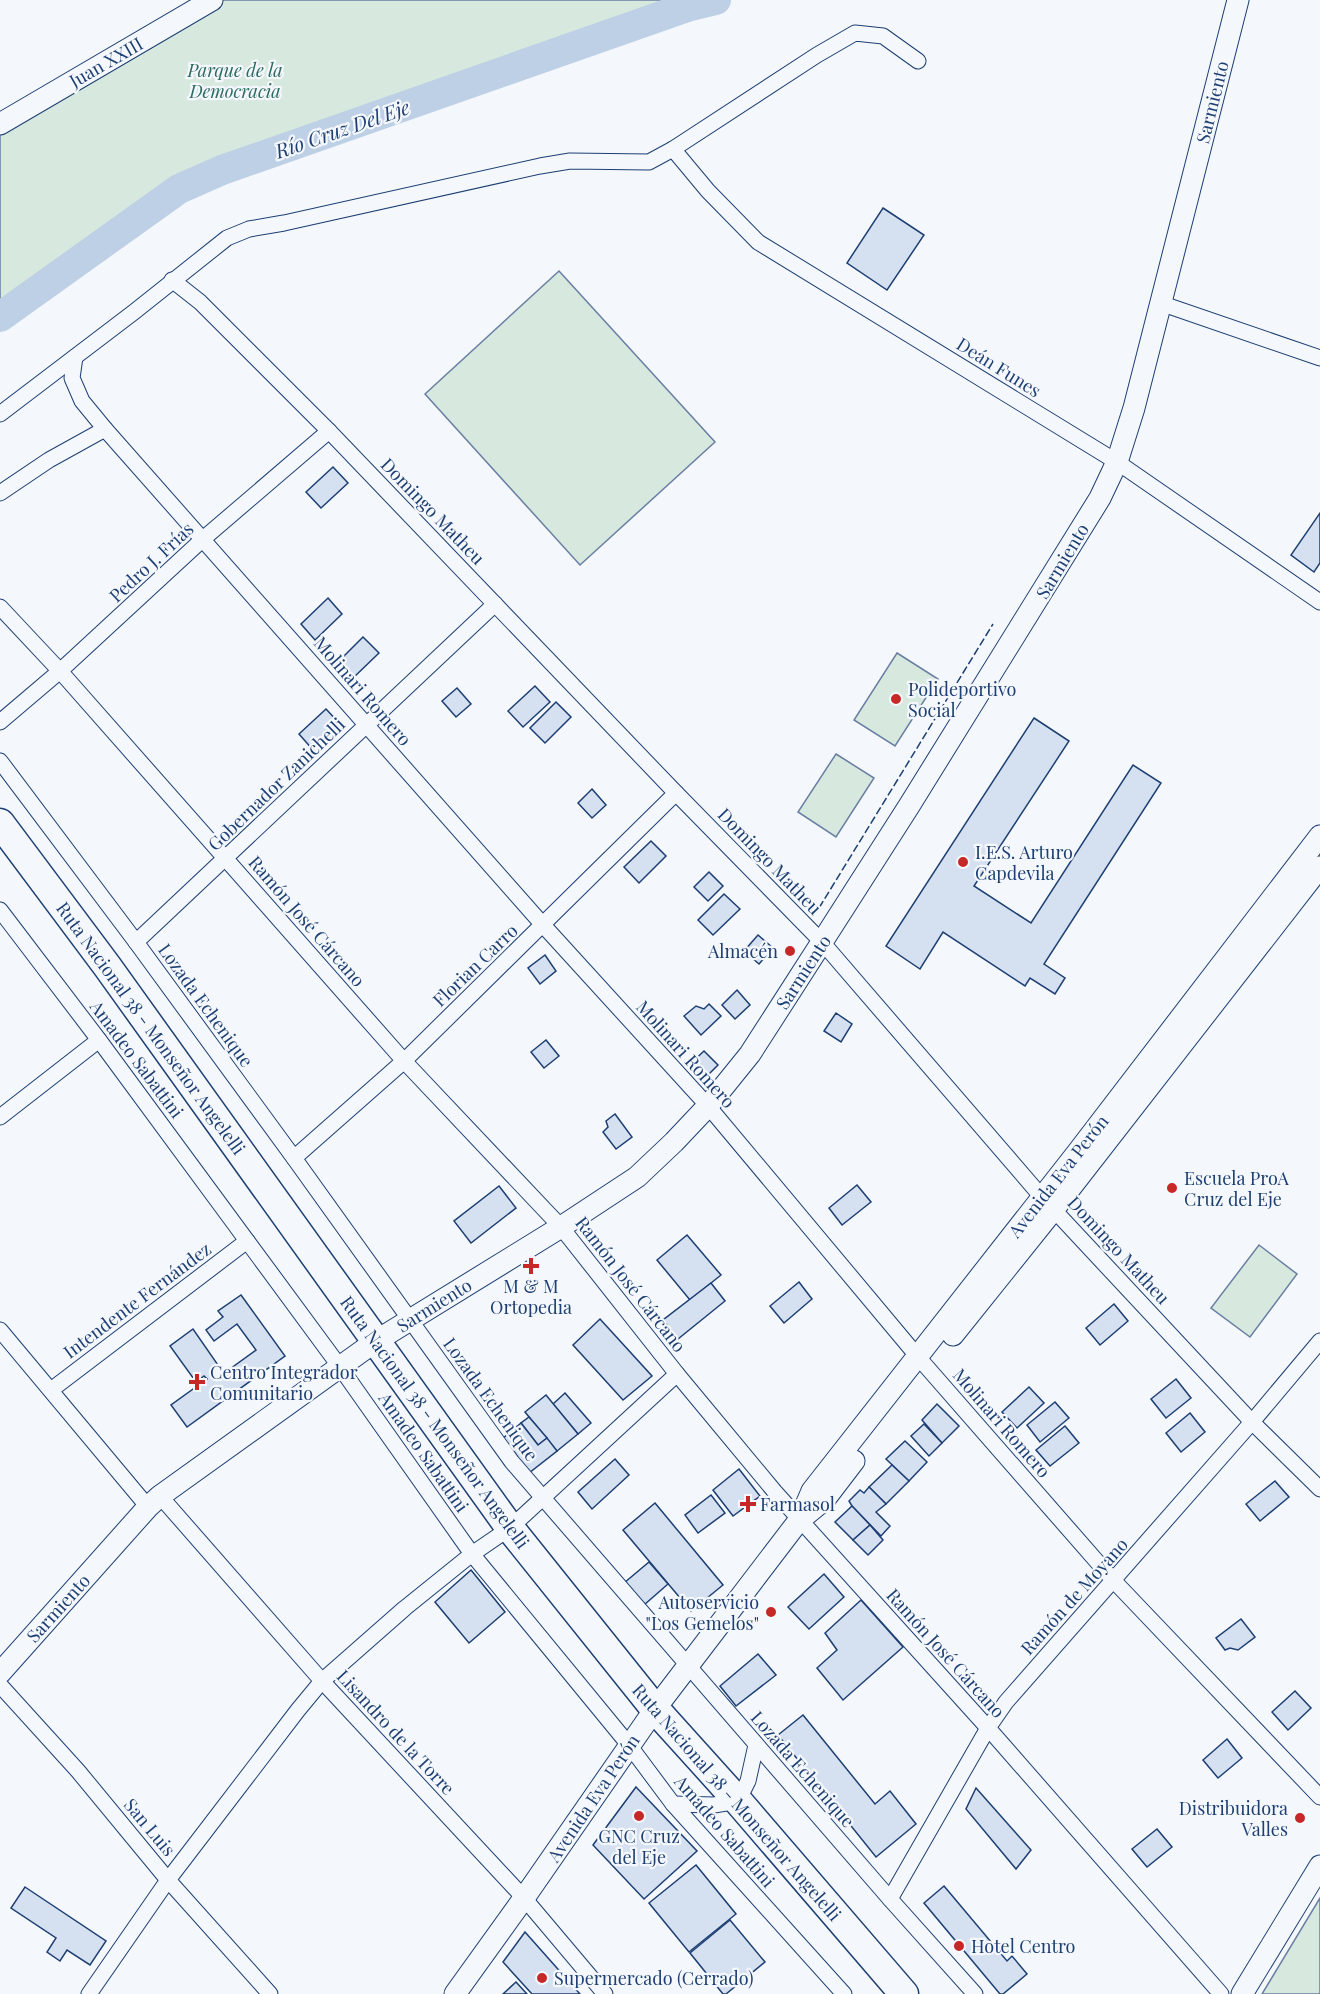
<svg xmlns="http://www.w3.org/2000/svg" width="1320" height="1994" viewBox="0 0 1320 1994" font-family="'Playfair Display',serif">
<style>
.green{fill:#d7e8df;stroke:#687fa3;stroke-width:1.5}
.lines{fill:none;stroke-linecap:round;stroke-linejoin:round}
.river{stroke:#bed0e5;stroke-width:30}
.building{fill:#d5e0f0;stroke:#1d3f73;stroke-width:1.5}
.street-casing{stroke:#1d3f73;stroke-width:17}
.secondary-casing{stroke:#1d3f73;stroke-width:23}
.highway-casing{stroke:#1d3f73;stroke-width:31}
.street{stroke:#f4f7fb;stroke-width:15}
.secondary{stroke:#f4f7fb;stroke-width:21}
.highway{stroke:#f4f7fb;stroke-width:28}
.fence{stroke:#1d3f73;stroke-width:1.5;stroke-dasharray:8 3;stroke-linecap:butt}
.poi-dot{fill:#c62828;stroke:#f4f7fb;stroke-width:2}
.labels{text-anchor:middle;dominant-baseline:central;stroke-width:4.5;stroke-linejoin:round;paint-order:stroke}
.street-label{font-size:18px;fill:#1d3f73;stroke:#f4f7fb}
.park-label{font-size:18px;font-style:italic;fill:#2c6c60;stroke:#f4f7fb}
.poi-label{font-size:18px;fill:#1d3f73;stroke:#f4f7fb;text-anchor:start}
.water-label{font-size:20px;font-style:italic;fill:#1d3f73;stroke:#f4f7fb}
</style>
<rect width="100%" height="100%" fill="#f4f7fb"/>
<g class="green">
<polygon points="212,0 716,0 687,7 222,170 179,189 0,317 0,124"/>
<polygon points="559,271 715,442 580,565 425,394"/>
<polygon points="897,653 938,679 895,746 854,720"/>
<polygon points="836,754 874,778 836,837 798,812"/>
<polygon points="1259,1245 1297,1274 1250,1337 1211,1308"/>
<polygon points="1320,1898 1320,1994 1262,1994"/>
</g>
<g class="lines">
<polyline class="river" points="0,317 179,189 222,170 687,7 716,0"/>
</g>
<g class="building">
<polygon points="883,208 924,235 887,290 847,263"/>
<polygon points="333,467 348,483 321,508 306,492"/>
<polygon points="1320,513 1320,563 1314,572 1291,555"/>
<polygon points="328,598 342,614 315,640 301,624"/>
<polygon points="363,637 379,653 352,679 337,663"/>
<polygon points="535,686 550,702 523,727 508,711"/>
<polygon points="457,688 471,704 456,717 442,701"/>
<polygon points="556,702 571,717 545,743 530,728"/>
<polygon points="326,709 341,725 313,750 299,734"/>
<polygon points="1034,718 1069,741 974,886 1031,923 1133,765 1161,783 1044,964 1065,978 1055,994 1030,978 1025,986 943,932 920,969 886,946"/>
<polygon points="592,789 606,805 592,818 578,803"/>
<polygon points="651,841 666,856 639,883 624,867"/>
<polygon points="709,872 723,886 708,901 694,887"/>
<polygon points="724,894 740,909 713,935 698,920"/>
<polygon points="758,935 773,948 759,964 744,951"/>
<polygon points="545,955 556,971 540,984 528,968"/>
<polygon points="737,990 750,1005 735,1019 722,1005"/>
<polygon points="709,1004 721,1016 701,1035 684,1016 696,1006 704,1009"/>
<polygon points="836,1013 852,1024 841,1042 824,1031"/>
<polygon points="546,1040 559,1056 544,1068 531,1052"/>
<polygon points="704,1051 718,1065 703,1080 689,1065"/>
<polygon points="615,1114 632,1137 616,1149 603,1132 608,1127 606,1121"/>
<polygon points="857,1185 871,1202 842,1225 829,1208"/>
<polygon points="499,1186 516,1208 471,1243 454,1221"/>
<polygon points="687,1235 721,1275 690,1300 657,1260"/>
<polygon points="799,1282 812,1299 784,1323 770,1306"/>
<polygon points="711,1283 725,1301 678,1339 663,1320"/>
<polygon points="241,1295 285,1356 187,1427 171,1405 207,1379 204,1376 196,1382 170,1346 193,1329 218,1365 210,1371 216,1379 256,1350 237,1324 214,1341 206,1330 223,1317 218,1311"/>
<polygon points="1114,1304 1128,1321 1100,1345 1086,1328"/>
<polygon points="600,1319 652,1376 623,1400 573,1345"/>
<polygon points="1176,1379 1191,1398 1166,1418 1151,1399"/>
<polygon points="1029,1387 1044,1403 1017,1428 1002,1412"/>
<polygon points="565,1393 591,1423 578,1434 553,1404"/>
<polygon points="546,1395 578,1434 557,1451 525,1412"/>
<polygon points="1055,1402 1069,1418 1040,1442 1027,1425"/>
<polygon points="937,1404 959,1426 942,1443 922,1420"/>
<polygon points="1190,1413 1205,1432 1181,1452 1166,1433"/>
<polygon points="529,1417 547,1438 538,1445 521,1423"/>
<polygon points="521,1423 538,1445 547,1438 557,1451 529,1473 502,1439"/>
<polygon points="924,1424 942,1443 929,1456 911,1436"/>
<polygon points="1065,1426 1079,1443 1050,1466 1036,1450"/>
<polygon points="905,1441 927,1462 909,1481 886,1459"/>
<polygon points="615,1459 629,1475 592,1509 578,1492"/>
<polygon points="892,1465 909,1481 886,1504 869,1487"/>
<polygon points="739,1469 760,1496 733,1516 713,1490"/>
<polygon points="1275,1481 1289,1497 1260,1521 1246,1504"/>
<polygon points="869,1487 886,1504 876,1512 890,1526 881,1536 852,1506 849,1501 860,1490 864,1493"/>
<polygon points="711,1495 725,1513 698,1533 685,1515"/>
<polygon points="655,1503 723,1585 691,1611 623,1530"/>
<polygon points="852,1506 870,1525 853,1540 835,1522"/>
<polygon points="870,1525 883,1540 868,1555 853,1540"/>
<polygon points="649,1562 668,1584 644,1605 624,1583"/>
<polygon points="471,1570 505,1612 469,1643 435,1602"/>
<polygon points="824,1574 844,1597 809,1629 788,1607"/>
<polygon points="861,1600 903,1647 843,1700 817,1668 837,1650 825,1633"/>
<polygon points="1241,1619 1255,1637 1238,1650 1230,1648 1225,1650 1216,1638"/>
<polygon points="758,1654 776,1675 736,1706 720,1686"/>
<polygon points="1295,1691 1311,1708 1288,1730 1272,1712"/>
<polygon points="803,1715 875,1804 890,1791 916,1824 876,1857 778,1735"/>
<polygon points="1227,1739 1242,1758 1218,1778 1203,1760"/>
<polygon points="636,1787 697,1851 644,1899 593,1845"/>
<polygon points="976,1788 1031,1850 1016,1869 966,1809"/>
<polygon points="1157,1829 1172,1847 1147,1867 1132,1849"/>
<polygon points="696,1865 736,1914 689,1952 649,1903"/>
<polygon points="944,1886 1007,1961 1012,1956 1027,1974 1003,1994 1000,1994 924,1903"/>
<polygon points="25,1887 106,1941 90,1965 67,1950 60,1961 47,1952 56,1938 11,1908"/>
<polygon points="730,1920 765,1962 726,1994 723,1994 690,1953"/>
<polygon points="525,1932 580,1994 532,1994 503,1962"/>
<polygon points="516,1982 527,1994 503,1994"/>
</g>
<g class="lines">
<g class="street-casing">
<g id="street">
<polyline points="673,149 708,191 758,242 1117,462 1320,602"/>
<polyline points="172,280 200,302 329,431 676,793 822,942 1041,1196 1252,1422 1320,1489"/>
<polyline points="1160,303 1320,358"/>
<polyline points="75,357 72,378 82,401 105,429"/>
<polyline points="0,414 134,312 227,238 249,229 284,223 540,166 570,161 649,162 673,149 817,55 855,33 883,36 918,61"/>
<polyline points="0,493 49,460 105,429 543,925 708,1106 918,1357 1114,1581 1320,1797"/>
<polyline points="0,607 60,671 404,1061 561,1227 677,1374 775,1492 988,1728 1221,1994"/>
<polyline points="0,722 60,671 203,539 329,431"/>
<polyline points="0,761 136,942 294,1158 512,1462 890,1899 975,1994"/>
<polyline points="0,910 99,1040 340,1367 472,1554 629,1745 673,1804 844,1994"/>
<polyline points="136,942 495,604"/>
<polyline points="0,1117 99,1040"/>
<polyline points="294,1158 404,1061 676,793"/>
<polyline points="0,1330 148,1507"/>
<polyline points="51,1390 247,1241"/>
<polyline points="160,1496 322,1681 524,1898 605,1994"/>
<polyline points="0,1685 78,1771 168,1880 270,1994"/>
<polyline points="673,1804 714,1805 738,1801 748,1781 756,1745"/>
<polyline points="890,1899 988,1728 1006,1702 1252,1422 1320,1341"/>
<polyline points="89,1994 168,1880 298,1710 322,1681 405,1608 472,1554 510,1528 677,1374"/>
</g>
</g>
<g class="secondary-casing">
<g id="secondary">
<polyline points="0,124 212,0"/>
<polyline points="953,1335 1054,1209 1320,867"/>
<polyline points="803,1517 825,1499 854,1461"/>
<polyline points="0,1673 148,1507 160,1496 376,1341 561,1227 637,1177 674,1142 708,1106 750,1054 822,942 909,806 1100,498 1117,462 1134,408 1238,0"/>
<polyline points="455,1994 524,1898 655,1709 800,1519 812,1491 1077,1153 1320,836"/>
<polyline points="1242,1994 1320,1866"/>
</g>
</g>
<g class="highway-casing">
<polyline id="highway" points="0,823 107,966 510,1528 655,1709 738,1801 904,1994"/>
</g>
<use href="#street" class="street"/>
<use href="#secondary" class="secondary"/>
<use href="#highway" class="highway"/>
<polyline class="fence" points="819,908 993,624"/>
</g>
<g class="poi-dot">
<circle cx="896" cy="699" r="6"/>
<circle cx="963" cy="862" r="6"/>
<circle cx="790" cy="951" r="6"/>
<circle cx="1172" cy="1188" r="6"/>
<path d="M528 1257h6v6h6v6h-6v6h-6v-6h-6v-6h6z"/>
<path d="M194 1373h6v6h6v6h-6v6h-6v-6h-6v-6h6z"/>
<path d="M745 1495h6v6h6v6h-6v6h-6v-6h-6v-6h6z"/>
<circle cx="771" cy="1612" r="6"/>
<circle cx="639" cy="1816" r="6"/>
<circle cx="1300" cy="1818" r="6"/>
<circle cx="959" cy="1946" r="6"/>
<circle cx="542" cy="1978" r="6"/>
</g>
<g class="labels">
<g class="street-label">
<text transform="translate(106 62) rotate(-30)">Juan XXIII</text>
<text transform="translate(1212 102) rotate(-76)">Sarmiento</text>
<text transform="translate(999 367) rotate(32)">Deán Funes</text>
<text transform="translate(433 511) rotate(46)">Domingo Matheu</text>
<text transform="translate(1062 561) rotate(-59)">Sarmiento</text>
<text transform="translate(151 562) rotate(-43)">Pedro J. Frías</text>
<text transform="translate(363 691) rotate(49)">Molinari Romero</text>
<text transform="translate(276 784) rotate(-44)">Gobernador Zanichelli</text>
<text transform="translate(770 861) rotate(46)">Domingo Matheu</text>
<text transform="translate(307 921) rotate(49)">Ramón José Cárcano</text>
<text transform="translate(475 965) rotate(-44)">Florian Carro</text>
<text transform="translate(803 972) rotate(-57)">Sarmiento</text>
<text transform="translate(206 1005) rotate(54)">Lozada Echenique</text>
<text transform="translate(151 1028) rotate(54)">Ruta Nacional 38 - Monseñor Angelelli</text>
<text transform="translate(686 1054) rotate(48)">Molinari Romero</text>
<text transform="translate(137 1059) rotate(53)">Amadeo Sabattini</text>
<text transform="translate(1058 1176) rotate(-52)">Avenida Eva Perón</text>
<text transform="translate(1119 1250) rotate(47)">Domingo Matheu</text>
<text transform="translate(631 1284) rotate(52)">Ramón José Cárcano</text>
<text transform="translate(137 1300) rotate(-37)">Intendente Fernández</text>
<text transform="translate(434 1305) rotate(-32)">Sarmiento</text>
<text transform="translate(491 1399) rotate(54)">Lozada Echenique</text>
<text transform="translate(435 1422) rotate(54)">Ruta Nacional 38 - Monseñor Angelelli</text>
<text transform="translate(1002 1423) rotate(49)">Molinari Romero</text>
<text transform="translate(424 1452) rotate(55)">Amadeo Sabattini</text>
<text transform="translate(1074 1596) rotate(-48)">Ramón de Moyano</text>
<text transform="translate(58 1608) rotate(-48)">Sarmiento</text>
<text transform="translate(946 1653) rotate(48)">Ramón José Cárcano</text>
<text transform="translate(396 1732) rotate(47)">Lisandro de la Torre</text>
<text transform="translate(803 1769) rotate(49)">Lozada Echenique</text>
<text transform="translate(593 1798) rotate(-56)">Avenida Eva Perón</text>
<text transform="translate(737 1802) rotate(49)">Ruta Nacional 38 - Monseñor Angelelli</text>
<text transform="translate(150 1827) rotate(50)">San Luis</text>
<text transform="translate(725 1831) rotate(49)">Amadeo Sabattini</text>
</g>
<g class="park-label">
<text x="235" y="70">Parque de la<tspan x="235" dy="21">Democracia</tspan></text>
</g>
<g class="poi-label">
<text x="908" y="689">Polideportivo<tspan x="908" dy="21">Social</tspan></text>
<text x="975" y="852">I.E.S. Arturo<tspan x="975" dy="21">Capdevila</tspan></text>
<text x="778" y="951" text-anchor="end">Almacén</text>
<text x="1184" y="1178">Escuela ProA<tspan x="1184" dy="21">Cruz del Eje</tspan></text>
<text x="531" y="1286" text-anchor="middle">M &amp; M<tspan x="531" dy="21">Ortopedia</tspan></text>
<text x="210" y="1372">Centro Integrador<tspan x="210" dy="21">Comunitario</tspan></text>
<text x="760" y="1504">Farmasol</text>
<text x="759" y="1602" text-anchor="end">Autoservicio<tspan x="759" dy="21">"Los Gemelos"</tspan></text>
<text x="1288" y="1808" text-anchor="end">Distribuidora<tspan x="1288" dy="21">Valles</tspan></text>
<text x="639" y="1836" text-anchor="middle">GNC Cruz<tspan x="639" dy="21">del Eje</tspan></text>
<text x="971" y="1946">Hotel Centro</text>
<text x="554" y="1978">Supermercado (Cerrado)</text>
</g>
<g class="water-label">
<text transform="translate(342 128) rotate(-19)">Río Cruz Del Eje</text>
</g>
</g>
</svg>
